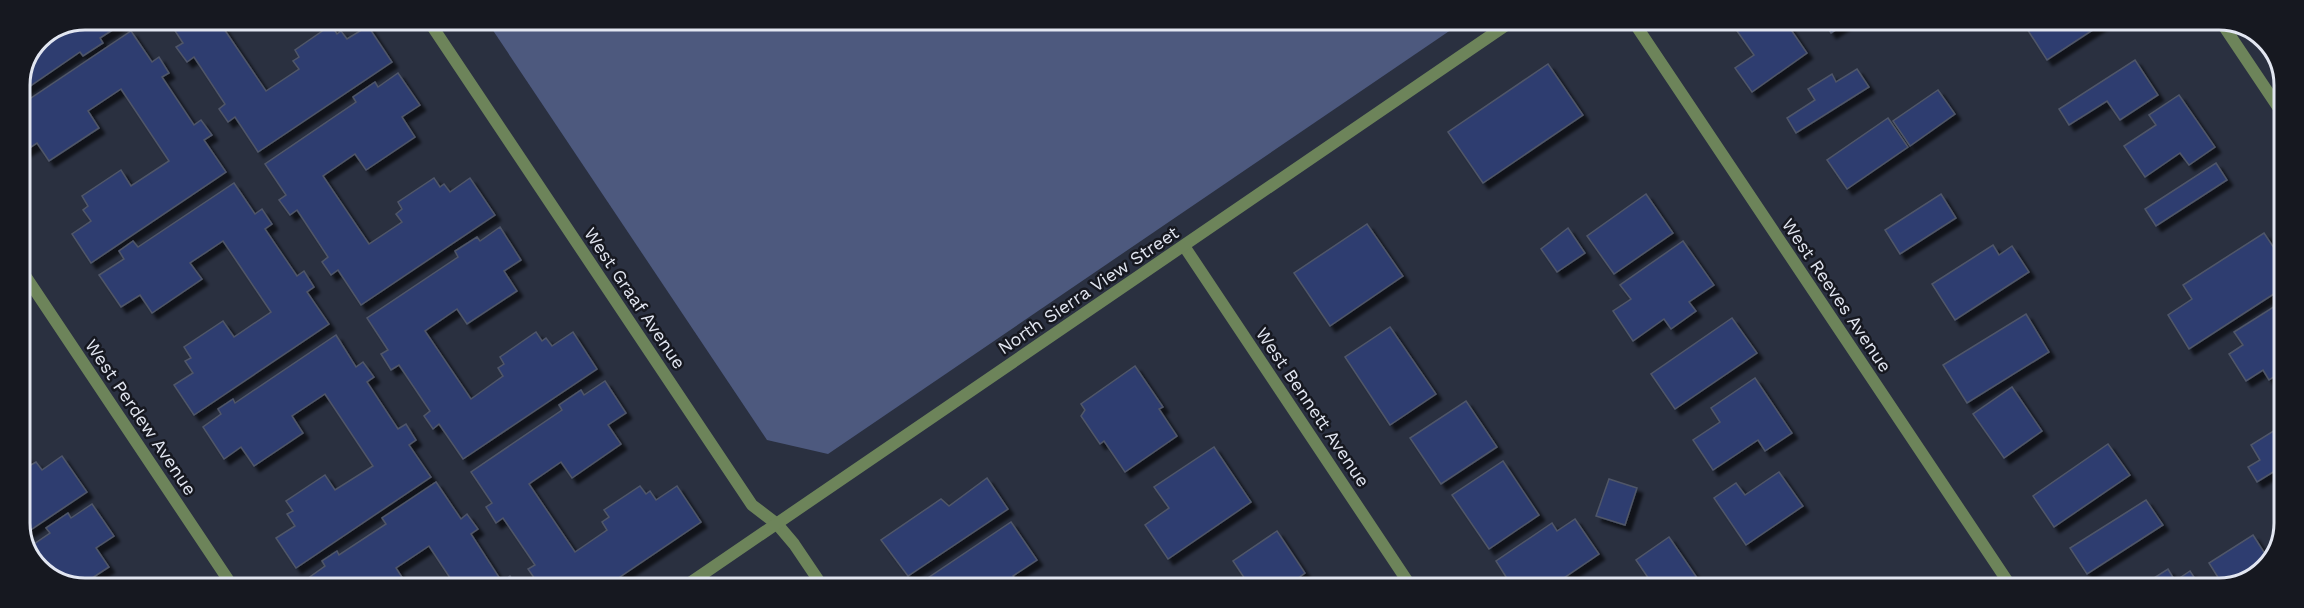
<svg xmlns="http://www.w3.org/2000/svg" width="2304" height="608" viewBox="0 0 2304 608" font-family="'Work Sans',sans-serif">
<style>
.green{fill:#4d597e}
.building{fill:#2e3c6f;stroke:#505769;stroke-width:1.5;filter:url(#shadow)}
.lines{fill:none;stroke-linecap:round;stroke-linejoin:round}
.street{stroke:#6d845a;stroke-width:12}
.labels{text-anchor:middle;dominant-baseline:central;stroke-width:5;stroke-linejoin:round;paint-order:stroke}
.street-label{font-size:18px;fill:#e2e6f1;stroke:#161820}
.rim{fill:none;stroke:#e2e6f1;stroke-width:3}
</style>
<defs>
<filter id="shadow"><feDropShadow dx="5.5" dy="5.5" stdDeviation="1.5" flood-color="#0009"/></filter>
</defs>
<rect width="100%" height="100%" fill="#2a3040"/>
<polygon class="green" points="486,20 1464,21 828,454 767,440"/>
<g class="building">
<polygon points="85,20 128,20 100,38 103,43 83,56 80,52 20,93 20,84 39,38"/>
<polygon points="168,20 226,20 220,23 266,91 299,69 293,61 299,57 295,50 331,25 337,34 341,31 347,39 368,26 392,62 258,152 235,117 228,122 219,109 225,104 194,57 187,62 176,47 183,43"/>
<polygon points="1730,21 1785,21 1807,53 1752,92 1735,68 1754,55"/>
<polygon points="1823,21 1849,21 1831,33"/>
<polygon points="2022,21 2105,22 2047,60"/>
<polygon points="131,31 152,62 159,57 169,73 162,77 194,125 201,120 212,135 204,140 226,172 91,263 72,234 91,221 83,210 88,206 82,196 121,170 131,186 169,161 121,89 88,111 99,128 49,161 37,143 20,154 20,101 29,95 31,98"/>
<polygon points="2135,60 2158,95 2120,120 2107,101 2069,125 2059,109"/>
<polygon points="1548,64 1583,115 1483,183 1448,132"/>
<polygon points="1857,69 1869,87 1796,133 1787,118 1815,100 1808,89 1832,74 1836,82"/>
<polygon points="398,73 420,105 402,117 415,137 366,170 355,154 323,176 369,244 402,222 396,214 402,209 398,202 434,178 440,187 444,184 450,192 470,178 495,215 361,305 338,270 331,275 322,262 328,257 297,210 290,215 279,200 286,195 265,164 356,102 353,97 375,82 378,87"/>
<polygon points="1938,90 1955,114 1910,146 1893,121"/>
<polygon points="2179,95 2215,147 2189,165 2180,153 2145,177 2124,146 2156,125 2149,115"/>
<polygon points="1888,118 1908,147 1847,189 1827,160"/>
<polygon points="2216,163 2227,180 2156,226 2145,209"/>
<polygon points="234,183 255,214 262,209 272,224 265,229 297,276 304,271 314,287 307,292 329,324 194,415 174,385 193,373 185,361 191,358 184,347 223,321 234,337 271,312 223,241 190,263 202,279 152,313 140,295 121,307 99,275 124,259 119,251 133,241 138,247"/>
<polygon points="1646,194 1673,233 1614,274 1587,236"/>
<polygon points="1941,194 1956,218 1900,254 1885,230"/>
<polygon points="1367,224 1403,276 1330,326 1294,273"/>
<polygon points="500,227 521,260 504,271 517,291 467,324 457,309 425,331 471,399 503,376 498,368 504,364 500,357 536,332 542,341 546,338 552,346 573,332 597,369 463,459 439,424 433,429 424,416 430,411 399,365 391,370 381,354 388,350 367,318 458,257 455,251 477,237 480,241"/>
<polygon points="1568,228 1585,253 1557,272 1541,249"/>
<polygon points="2264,233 2284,263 2283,288 2189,349 2168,315 2192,299 2183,285"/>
<polygon points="1683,241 1714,285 1689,302 1696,311 1671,329 1664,319 1633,341 1613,311 1631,299 1620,285"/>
<polygon points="1993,245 1999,255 2012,246 2029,272 1955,320 1932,284"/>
<polygon points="2283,301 2283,371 2269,380 2263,370 2246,381 2229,354 2243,345 2234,332"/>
<polygon points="2026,314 2049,352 1967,403 1943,365"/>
<polygon points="1732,318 1757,353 1675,409 1651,374"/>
<polygon points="1390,327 1436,394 1390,425 1345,357"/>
<polygon points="336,335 356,367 363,362 374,377 367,382 398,429 406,424 416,440 409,445 431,477 296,568 276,538 295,526 287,514 293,511 286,501 325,475 335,490 373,466 325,394 292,416 303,433 254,466 241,447 224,459 203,427 221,414 218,409 233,399 235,403"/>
<polygon points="1135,366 1163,407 1159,409 1177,436 1125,472 1104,441 1100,444 1081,416 1085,410 1081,404"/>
<polygon points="1755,378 1792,433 1765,451 1758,440 1713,470 1693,440 1720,422 1711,408"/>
<polygon points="605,381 626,413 608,425 621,444 572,478 561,462 529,484 575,552 607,530 602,522 609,517 604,510 640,486 646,494 650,491 656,500 677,486 701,522 605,587 550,587 544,578 537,582 528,569 535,565 503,518 496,523 486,507 492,503 471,472 562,410 559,405 581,390 584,395"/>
<polygon points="2012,387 2042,431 2004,458 1973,414"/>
<polygon points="1466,401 1497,447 1441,484 1410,438"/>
<polygon points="2283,425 2283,466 2257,482 2248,467 2260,460 2251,445"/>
<polygon points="2108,444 2130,475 2054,527 2033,496"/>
<polygon points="1214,447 1251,502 1168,559 1145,525 1169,508 1154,487"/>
<polygon points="25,456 31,465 36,462 42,470 62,456 87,492 23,535 20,528 20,459"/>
<polygon points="1503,461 1539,515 1489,549 1452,495"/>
<polygon points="1779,472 1803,506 1746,545 1714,498 1736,483 1745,495"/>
<polygon points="987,478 1008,509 908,576 881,540 941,499 949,506"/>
<polygon points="1609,479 1637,488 1625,525 1596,516"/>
<polygon points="436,482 461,519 467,514 478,529 471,534 502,582 510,576 517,587 456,587 429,546 396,568 407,585 404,587 312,587 307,579 325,566 322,561 337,551 339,555 386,524 382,518"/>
<polygon points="2146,500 2163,525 2087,574 2070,548"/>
<polygon points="92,504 114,536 96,548 109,567 80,586 68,586 35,566 28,548 50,533 46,528 68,513 71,518"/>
<polygon points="1575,519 1599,554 1549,588 1513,588 1496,561 1552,523 1557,531"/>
<polygon points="1011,522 1037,560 1013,576 1021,587 921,587 919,584"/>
<polygon points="1277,531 1305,573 1284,588 1251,588 1233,561"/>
<polygon points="2253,535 2269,560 2263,569 2248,579 2224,587 2209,563"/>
<polygon points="1669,537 1704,588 1655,588 1636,560"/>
<polygon points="2168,569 2175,581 2190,571 2201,588 2138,588"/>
</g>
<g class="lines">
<g class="street">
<polyline points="428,20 752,505 777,524 794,544 823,587"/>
<polyline points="1633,21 2012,588"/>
<polyline points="2221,22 2284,116"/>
<polyline points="1184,246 1412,588"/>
<polyline points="20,268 233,587"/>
<polyline points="684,587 1512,21"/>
</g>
</g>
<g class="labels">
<g class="street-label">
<text transform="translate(1088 290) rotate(-34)">North Sierra View Street</text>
<text transform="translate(1837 295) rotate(56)">West Reeves Avenue</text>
<text transform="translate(635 298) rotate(56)">West Graaf Avenue</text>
<text transform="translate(1313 407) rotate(56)">West Bennett Avenue</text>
<text transform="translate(141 417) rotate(56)">West Perdew Avenue</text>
</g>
</g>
<path d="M0 0H2304V608H0ZM85 30H2219A55 55 0 0 1 2274 85V523A55 55 0 0 1 2219 578H85A55 55 0 0 1 30 523V85A55 55 0 0 1 85 30Z" fill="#161820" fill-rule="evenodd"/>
<path class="rim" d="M85 30H2219A55 55 0 0 1 2274 85V523A55 55 0 0 1 2219 578H85A55 55 0 0 1 30 523V85A55 55 0 0 1 85 30Z"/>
</svg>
